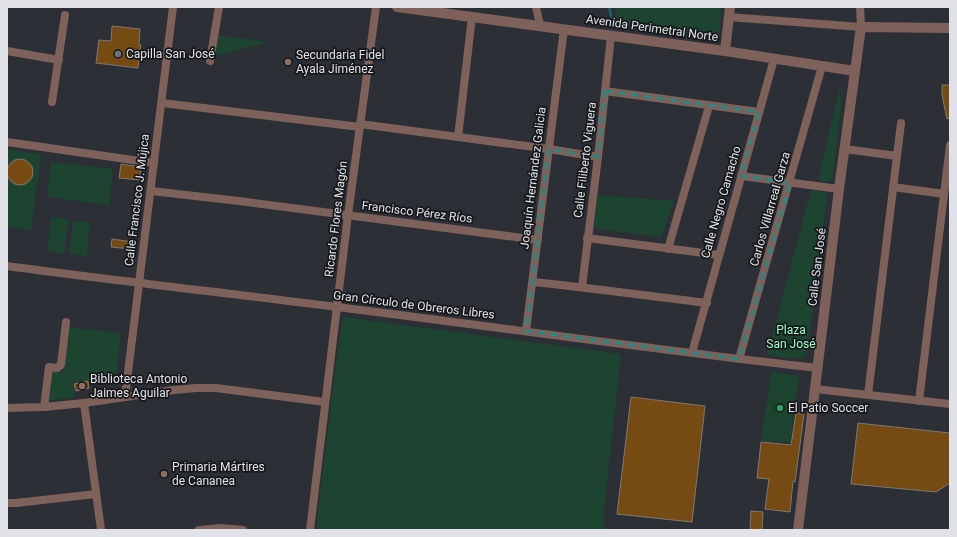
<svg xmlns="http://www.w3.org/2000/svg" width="957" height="537" viewBox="0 0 957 537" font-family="Roboto,sans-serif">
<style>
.green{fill:#1c4430}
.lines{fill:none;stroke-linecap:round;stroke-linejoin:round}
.stream{stroke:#15636b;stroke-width:2.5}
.building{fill:#764b13;stroke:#7f7872}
.minor{stroke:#7e615a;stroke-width:8}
.tertiary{stroke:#7e615a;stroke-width:10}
.marked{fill:none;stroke:#2e8680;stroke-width:3;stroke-dasharray:8 5;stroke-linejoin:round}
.worship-dot{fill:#6b7280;stroke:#16171a;stroke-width:1.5}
.education-dot{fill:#8d6e63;stroke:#16171a;stroke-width:1.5}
.leisure-dot{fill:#2e9e5b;stroke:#16171a;stroke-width:1.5}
.labels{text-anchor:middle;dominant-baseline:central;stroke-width:3.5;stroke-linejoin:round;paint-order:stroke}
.street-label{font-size:12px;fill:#e1e2e7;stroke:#16171a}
.poi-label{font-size:12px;fill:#e1e2e7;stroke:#16171a;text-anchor:start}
.park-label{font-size:12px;fill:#9afdc8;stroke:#16171a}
</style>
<rect width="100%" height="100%" fill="#2d2f36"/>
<g class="green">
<polygon points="615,7 721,7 719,42 617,26"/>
<polygon points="216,35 269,42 212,57"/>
<polygon points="840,87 841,110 832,180 825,182 818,179"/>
<polygon points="7,150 41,154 31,230 7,227"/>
<polygon points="51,162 113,169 109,205 47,197"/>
<polygon points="811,190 824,192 827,195 807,356 799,359 767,355"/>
<polygon points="598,195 674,201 661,237 598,229 594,227"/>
<polygon points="51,217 69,219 64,254 47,251"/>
<polygon points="73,221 90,222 87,256 69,253"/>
<polygon points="343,317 621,354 604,512 604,530 316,530 333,386"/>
<polygon points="69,327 121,333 116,378 95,379 73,383 75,397 47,401 51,371 64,371"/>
<polygon points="771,372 799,376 790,443 761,441"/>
</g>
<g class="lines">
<polyline class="stream" points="609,7 613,23"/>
</g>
<g class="building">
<polygon points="112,26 140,29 139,45 141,45 138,68 96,63 99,40 111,41"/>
<polygon points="942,85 950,85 950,118 947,119 942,95"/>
<circle cx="20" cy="172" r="13"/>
<polygon points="121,164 141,167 140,180 119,178"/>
<polygon points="112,239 133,242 131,249 111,247"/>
<polygon points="88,381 89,388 76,391 74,384"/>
<polygon points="631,397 705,406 692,522 617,514"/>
<polygon points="796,413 804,414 795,482 793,481 790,512 765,509 769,479 757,478 761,442 791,445"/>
<polygon points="858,423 950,433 950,483 936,492 851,484"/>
<polygon points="751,511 763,512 762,530 750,530"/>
</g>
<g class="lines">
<g class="minor">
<polyline points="536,7 540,25"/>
<polyline points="729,17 861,27 860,7"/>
<polyline points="7,51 59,60"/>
<polyline points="210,61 219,7"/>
<polyline points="605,91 759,112"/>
<polyline points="52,102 65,15"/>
<polyline points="162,103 360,127"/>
<polyline points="360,124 549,149 598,157"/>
<polyline points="458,137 472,17"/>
<polyline points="7,142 154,163"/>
<polyline points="845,149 897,156"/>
<polyline points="741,176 839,189"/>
<polyline points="893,187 944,194"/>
<polyline points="151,191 239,201 538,240"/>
<polyline points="587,238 719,255"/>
<polyline points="668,249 709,106"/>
<path d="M7,266C117,281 227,293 337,307C497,327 657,350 817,368"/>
<path d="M533,282C591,288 649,296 707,303"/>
<polyline points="582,287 598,157 611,36"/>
<polyline points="526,331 564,29"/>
<polyline points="692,353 774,59"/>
<polyline points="739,359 822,66"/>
<polyline points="815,389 950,404"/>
<polyline points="868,395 901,123"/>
<polyline points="125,397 173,7"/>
<polyline points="919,401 950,145"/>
<polyline points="84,403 101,530"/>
<polyline points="44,407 49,367 57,368 61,365 66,322"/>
<polyline points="7,408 44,407 84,403 174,390 196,388 216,388 325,402"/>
<polyline points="7,503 16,503 96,494"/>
<polyline points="199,530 220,528 243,530"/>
<polyline points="310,530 348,215 376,7"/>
</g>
<g class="tertiary">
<polyline points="397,7 725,51 855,71"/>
<polyline points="725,51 730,7"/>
<polyline points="798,530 839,189 861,27 950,28"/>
</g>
</g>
<path class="marked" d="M605,91L759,112L741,176L790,183L739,359L526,331L549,149L598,157Z"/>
<circle class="worship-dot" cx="118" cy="54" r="4"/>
<g class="education-dot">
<circle cx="288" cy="62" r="4"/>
<circle cx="82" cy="386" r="4"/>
<circle cx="164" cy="474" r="4"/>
</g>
<circle class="leisure-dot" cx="780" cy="408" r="4"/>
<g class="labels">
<g class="street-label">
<text transform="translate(652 28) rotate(8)">Avenida Perimetral Norte</text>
<text transform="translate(585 160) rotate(-83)">Calle Filiberto Viguera</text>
<text transform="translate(533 178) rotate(-83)">Joaquín Hernández Galicia</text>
<text transform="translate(137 200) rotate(-83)">Calle Francisco J. Mújica</text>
<text transform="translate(721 202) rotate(-74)">Calle Negro Camacho</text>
<text transform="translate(770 209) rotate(-74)">Carlos Villarreal Garza</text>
<text transform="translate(417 212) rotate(7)">Francisco Pérez Ríos</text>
<text transform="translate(336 219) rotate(-83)">Ricardo Flores Magón</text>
<text transform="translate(817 267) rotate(-83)">Calle San José</text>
<text transform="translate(414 305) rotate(7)">Gran Círculo de Obreros Libres</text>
</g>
<g class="poi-label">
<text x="126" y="54">Capilla San José</text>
<text x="296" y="55">Secundaria Fidel<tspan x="296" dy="14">Ayala Jiménez</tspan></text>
<text x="90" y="379">Biblioteca Antonio<tspan x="90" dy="14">Jaimes Aguilar</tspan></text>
<text x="788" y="408">El Patio Soccer</text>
<text x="172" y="467">Primaria Mártires<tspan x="172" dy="14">de Cananea</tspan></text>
</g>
<g class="park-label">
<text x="791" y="330">Plaza<tspan x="791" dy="14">San José</tspan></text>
</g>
</g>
<rect width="957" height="537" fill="none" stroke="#e1e2e7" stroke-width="16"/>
</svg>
